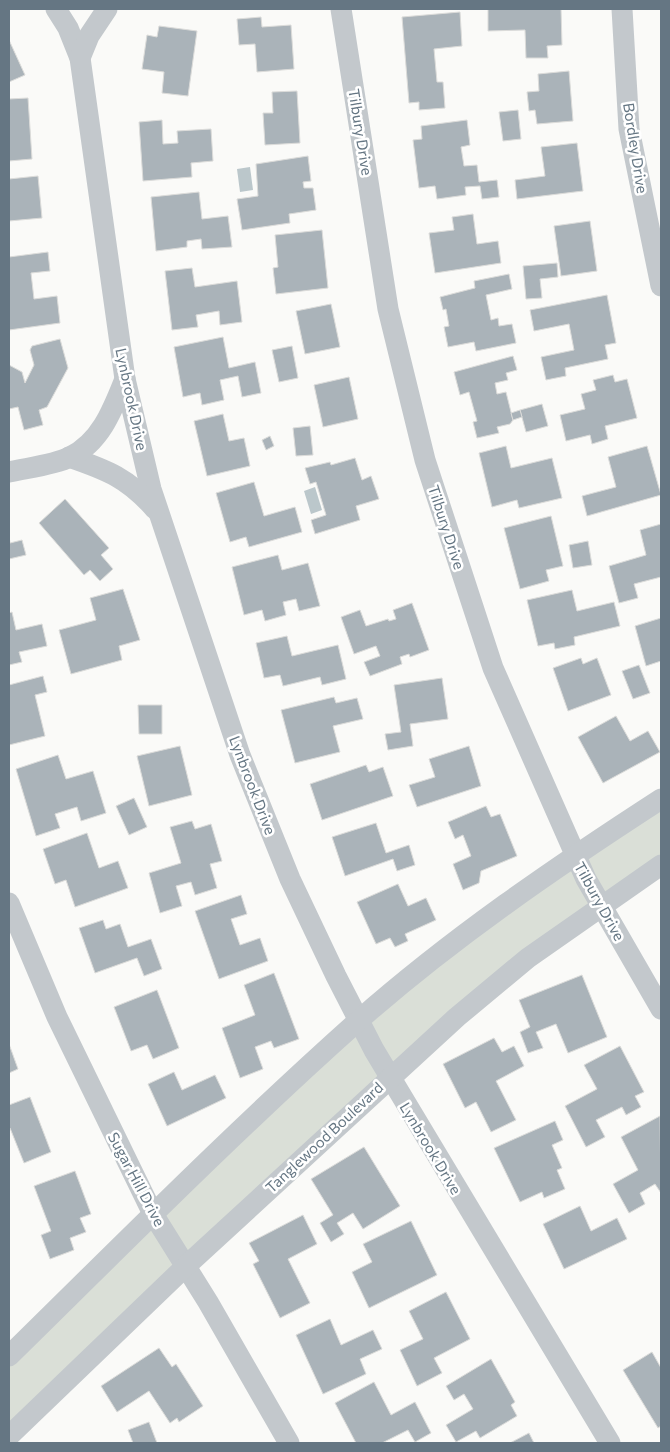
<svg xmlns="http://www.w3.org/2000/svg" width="670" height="1452" viewBox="0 0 670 1452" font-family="Commissioner,sans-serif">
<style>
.green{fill:#dadfd7}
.water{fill:#bbc7cb}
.building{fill:#aab3b9;stroke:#dcdcda}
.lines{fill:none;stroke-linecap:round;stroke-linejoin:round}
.minor{stroke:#c3c8cc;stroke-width:21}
.labels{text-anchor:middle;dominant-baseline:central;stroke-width:5;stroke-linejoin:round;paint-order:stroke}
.street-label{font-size:15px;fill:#657683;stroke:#fff}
</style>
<rect width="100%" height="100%" fill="#fafaf8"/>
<polygon class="green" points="661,805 661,857 605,895 9,1427 9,1362 265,1114 465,942"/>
<g class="water">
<polygon points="250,167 253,190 240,192 237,169"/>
<polygon points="315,487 322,510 311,514 304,491"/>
</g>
<g class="building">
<polygon points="488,9 561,9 562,45 547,46 548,58 526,58 525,30 488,31"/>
<polygon points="460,12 462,46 434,49 437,82 443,82 445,108 419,110 419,102 409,103 402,17"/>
<polygon points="261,17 262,27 291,25 294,69 257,72 255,44 239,45 237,19"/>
<polygon points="159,26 197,31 188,96 162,93 164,72 142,69 147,35 157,37"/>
<polygon points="9,40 25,75 9,82"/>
<polygon points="569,71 573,121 537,124 535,110 529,111 527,92 539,91 538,74"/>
<polygon points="297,91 300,143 265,145 263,113 273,113 272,92"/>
<polygon points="28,98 32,159 9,161 9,99"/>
<polygon points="518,110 521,139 503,141 499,112"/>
<polygon points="162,120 163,144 178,143 177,131 211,129 213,161 191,163 192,177 143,181 139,122"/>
<polygon points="467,120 470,145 461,147 464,166 477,165 479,182 497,180 499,197 482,199 480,186 465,187 466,195 437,199 435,186 419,188 413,140 422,139 421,126"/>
<polygon points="577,143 583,191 517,199 515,180 545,176 541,147"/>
<polygon points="308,156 311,181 303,182 304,188 313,188 316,210 289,214 290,223 242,230 237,199 258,196 256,164"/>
<polygon points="38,176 42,218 9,221 9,179"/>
<polygon points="199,192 202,219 228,216 232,247 202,249 201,239 187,241 187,247 156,251 151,197"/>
<polygon points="473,214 477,244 498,241 501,263 435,273 429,233 454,230 452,217"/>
<polygon points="590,221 597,271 561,276 554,226"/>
<polygon points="322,230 328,288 276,294 273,268 278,267 275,235"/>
<polygon points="48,252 50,271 31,273 34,299 57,296 60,323 9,330 9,257"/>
<polygon points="557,263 558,277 540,279 542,298 526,299 523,266"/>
<polygon points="192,268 195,287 237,281 242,322 220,325 219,311 196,315 198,327 172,330 165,271"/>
<polygon points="509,274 512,289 486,295 491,320 498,318 499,326 512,324 516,343 476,351 474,342 448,347 444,327 449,326 446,309 443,310 440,297 475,288 474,281"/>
<polygon points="607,295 616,343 605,345 608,359 565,368 566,376 546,380 541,357 574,350 569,324 534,331 530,310"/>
<polygon points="331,304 340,347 305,354 296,311"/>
<polygon points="223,337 229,368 255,362 261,393 242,397 238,376 220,380 224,400 202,405 200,393 183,397 174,347"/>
<polygon points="60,339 68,368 47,407 39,410 43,425 24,430 18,407 9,409 9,365 22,372 25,383 34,365 30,350 32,346"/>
<polygon points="292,346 298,378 279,382 272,350"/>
<polygon points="513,356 517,370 506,373 508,380 495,383 497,394 506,392 513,420 510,424 497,427 499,433 477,438 473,422 477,421 469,392 460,395 454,372"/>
<polygon points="613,375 615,382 627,379 637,418 605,426 608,439 592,444 590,435 566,441 560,415 585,409 581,394 596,390 593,380"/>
<polygon points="349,377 358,419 323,427 314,385"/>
<polygon points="542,404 548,426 526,432 520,410"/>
<polygon points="520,410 522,417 513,420 511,413"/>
<polygon points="223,414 229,441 244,438 250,466 207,476 194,421"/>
<polygon points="310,426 313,455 296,456 293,428"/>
<polygon points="270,436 274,446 266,450 262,440"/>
<polygon points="506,446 511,468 552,458 562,498 519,508 517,500 492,507 479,453"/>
<polygon points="647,446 661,495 587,516 582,496 616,487 608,457"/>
<polygon points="355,458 362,480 371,476 379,499 356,506 360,520 315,534 311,520 326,515 316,482 310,484 305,468 330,462 331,465"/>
<polygon points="254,482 264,516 295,507 302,532 249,547 246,537 230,542 216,493"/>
<polygon points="65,499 109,548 101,555 113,569 100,581 90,570 84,575 39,523"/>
<polygon points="551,516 563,566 546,570 549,581 520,589 504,528"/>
<polygon points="661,524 661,577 634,584 638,598 619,603 609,566 646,555 640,530"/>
<polygon points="9,536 10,543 22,540 26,555 9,559"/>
<polygon points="588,541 592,565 573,568 569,545"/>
<polygon points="278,555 282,570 308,563 320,606 299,611 296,599 283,602 286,615 265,621 262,610 244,615 232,567"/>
<polygon points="123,589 140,640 119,646 122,660 71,674 59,630 96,620 90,598"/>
<polygon points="572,590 577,611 614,602 620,626 574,637 575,645 555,649 554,643 538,646 527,600"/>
<polygon points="412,603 429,650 410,657 409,654 400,657 402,664 370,676 364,662 380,656 376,646 354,654 341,617 360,610 366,626 388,619 389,621 396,619 393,610"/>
<polygon points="12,612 16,630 42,624 47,646 19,652 22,662 9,665 9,613"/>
<polygon points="661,618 661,661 646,666 635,626"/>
<polygon points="287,636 292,656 338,645 346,679 322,685 320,677 283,686 280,675 264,678 256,643"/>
<polygon points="581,658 583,664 597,658 611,695 568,711 553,668"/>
<polygon points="639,665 650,693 633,699 622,671"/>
<polygon points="43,676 47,692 35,695 45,736 9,745 9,685"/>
<polygon points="442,678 448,719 410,724 413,746 388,750 385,734 401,732 394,685"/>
<polygon points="334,697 336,703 357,698 363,719 333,726 340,752 295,763 281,710"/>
<polygon points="138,705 162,705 162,734 139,734"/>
<polygon points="616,716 630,741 648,731 660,752 603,783 578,737"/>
<polygon points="180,746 192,795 149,806 137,756"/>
<polygon points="469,746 481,786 417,807 409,785 435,777 429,759"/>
<polygon points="58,755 66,779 93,771 106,813 81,821 77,807 55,814 60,828 36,836 16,769"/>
<polygon points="366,765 369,772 383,767 393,796 322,820 310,784"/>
<polygon points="134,798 147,827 129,835 116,806"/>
<polygon points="486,806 491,817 500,814 517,856 481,871 479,883 463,890 453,864 471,856 463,835 455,839 448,822"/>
<polygon points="192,821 195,829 211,824 222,861 210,864 217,888 195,895 191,882 176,886 182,906 160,913 149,873 181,863 170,827"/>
<polygon points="376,823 386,853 409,845 415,865 397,871 393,859 345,876 332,837"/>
<polygon points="87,833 99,868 118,861 128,888 75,907 66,880 55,884 43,849"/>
<polygon points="398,884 408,906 426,898 436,920 405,934 408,941 395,947 390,938 376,944 357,902"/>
<polygon points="241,895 247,914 231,919 240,945 260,938 268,961 219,979 195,911"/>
<polygon points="103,920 106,929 120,924 128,947 151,939 162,969 144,976 137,958 95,973 79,928"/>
<polygon points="274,973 299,1039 274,1048 271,1041 255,1047 263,1069 240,1078 222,1028 255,1015 244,985"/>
<polygon points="582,975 607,1037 568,1053 556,1024 536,1032 543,1048 528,1053 520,1032 530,1027 519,1000"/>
<polygon points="157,990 179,1048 153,1059 147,1045 131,1051 114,1007"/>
<polygon points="494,1038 502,1052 514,1046 524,1066 496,1081 516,1120 491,1132 476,1102 465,1108 443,1064"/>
<polygon points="9,1044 18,1069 9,1073"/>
<polygon points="620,1046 644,1092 635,1096 641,1107 626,1115 622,1107 596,1120 605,1137 586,1147 565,1106 597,1089 584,1065"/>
<polygon points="174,1072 182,1090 215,1075 226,1098 167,1126 148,1084"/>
<polygon points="30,1097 51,1152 24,1163 10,1128 9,1128 9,1105"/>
<polygon points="660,1116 661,1193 655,1184 640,1193 645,1204 629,1213 613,1184 638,1170 621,1137"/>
<polygon points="555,1121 563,1140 552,1145 562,1168 557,1170 565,1189 544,1198 542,1192 520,1202 494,1148"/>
<polygon points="364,1147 400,1206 363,1229 353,1213 337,1223 344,1234 331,1242 320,1223 333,1215 311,1179"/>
<polygon points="75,1171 91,1214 80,1218 86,1232 70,1238 74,1250 50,1259 41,1235 51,1231 34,1186"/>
<polygon points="580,1206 591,1231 617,1218 627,1239 564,1269 543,1224"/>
<polygon points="303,1215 317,1244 288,1259 310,1303 280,1318 253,1264 259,1261 249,1243"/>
<polygon points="411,1221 437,1275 369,1308 352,1272 372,1262 363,1244"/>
<polygon points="446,1292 470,1339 434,1358 442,1373 417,1386 400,1350 423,1339 409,1311"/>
<polygon points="330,1319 341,1345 373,1330 382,1349 360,1359 366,1374 323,1394 296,1335"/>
<polygon points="159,1348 172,1367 176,1364 203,1406 179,1422 177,1418 170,1423 149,1391 117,1412 101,1386"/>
<polygon points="652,1352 661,1368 661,1426 658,1428 623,1370"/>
<polygon points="491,1359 515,1402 511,1405 517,1416 480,1438 476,1431 456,1442 446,1425 473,1409 464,1394 454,1400 446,1386"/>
<polygon points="374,1382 391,1415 415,1402 431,1433 415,1442 408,1430 382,1443 356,1443 335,1403"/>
<polygon points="149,1422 157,1443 133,1443 128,1430"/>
<polygon points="529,1433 534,1443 510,1443"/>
</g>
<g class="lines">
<g class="minor">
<polyline points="56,9 68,28 80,58 125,379 151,489 240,755 290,879 336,976 374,1050 610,1443"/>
<polyline points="341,9 388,309 425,460 493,668 586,879 661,1009"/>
<polyline points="622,9 629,129 661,286"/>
<polyline points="80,58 89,36 107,9"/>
<path d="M69,457C107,470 128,478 155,509"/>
<path d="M9,472C26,468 54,465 70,457C101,442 113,409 125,379"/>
<polyline points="9,903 57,1017 153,1214 208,1302 289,1443"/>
<path d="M9,1356C124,1243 238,1128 358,1021C452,938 556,867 661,799"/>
<polyline points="9,1436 186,1266 457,1017 528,958 661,865"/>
</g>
</g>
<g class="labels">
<g class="street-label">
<text transform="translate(361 132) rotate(81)">Tilbury Drive</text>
<text transform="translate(636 148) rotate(81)">Bordley Drive</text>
<text transform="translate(132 399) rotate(78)">Lynbrook Drive</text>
<text transform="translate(447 527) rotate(72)">Tilbury Drive</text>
<text transform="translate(253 785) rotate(69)">Lynbrook Drive</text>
<text transform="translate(600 901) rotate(61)">Tilbury Drive</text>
<text transform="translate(324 1137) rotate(-43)">Tanglewood Boulevard</text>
<text transform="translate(431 1148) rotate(59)">Lynbrook Drive</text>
<text transform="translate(137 1179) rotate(62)">Sugar Hill Drive</text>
</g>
</g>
<rect width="670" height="1452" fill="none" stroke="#657683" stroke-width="20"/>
</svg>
